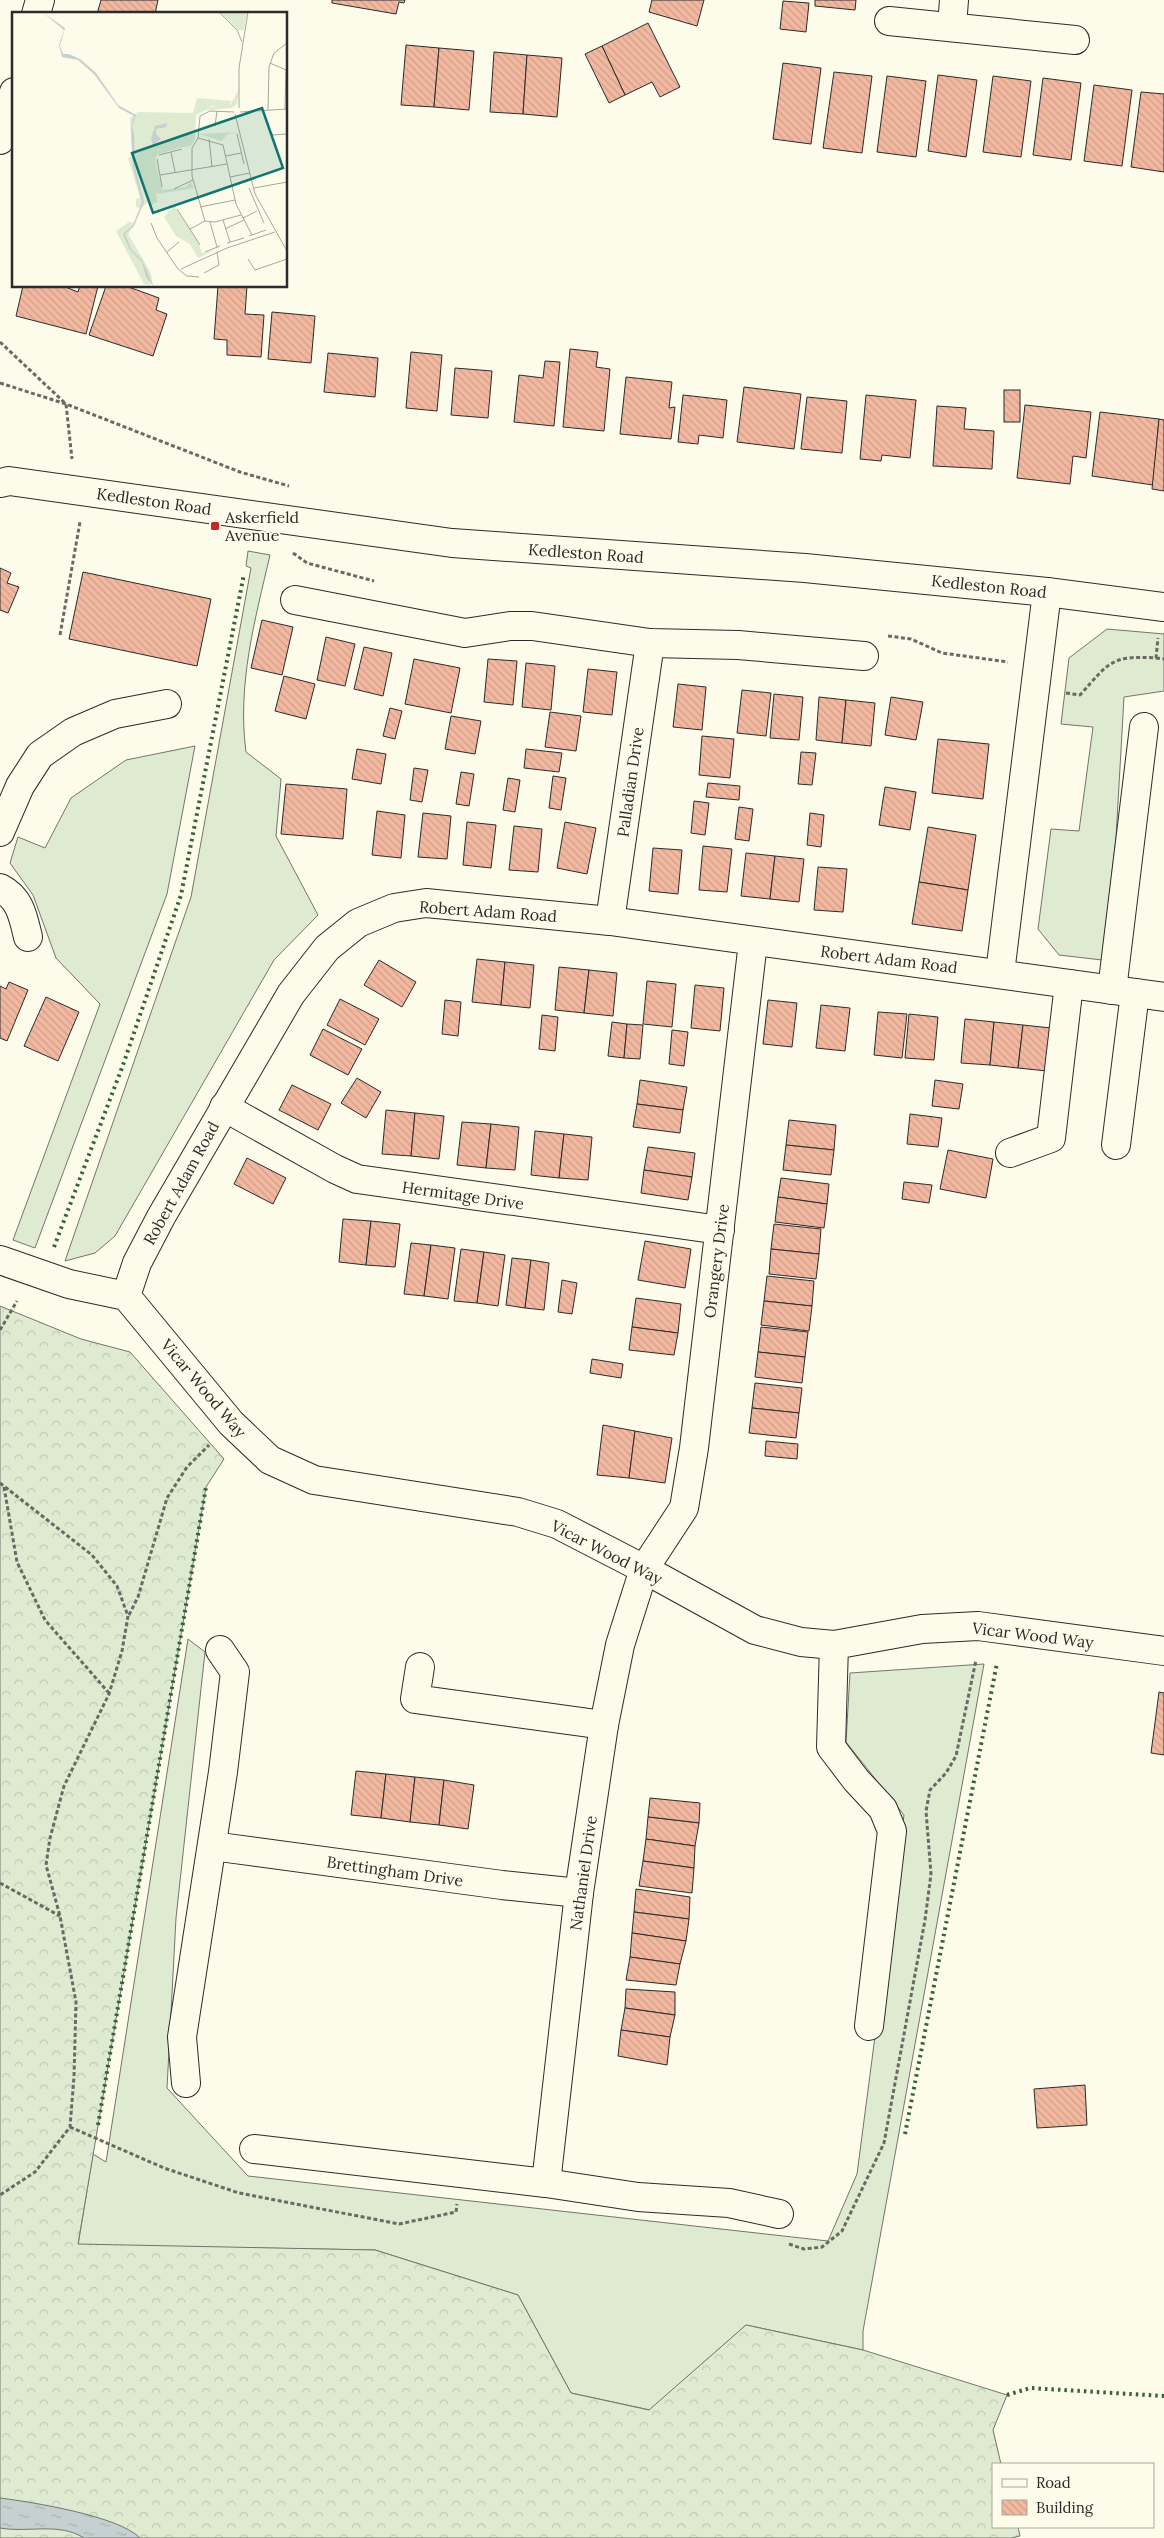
<svg xmlns="http://www.w3.org/2000/svg" width="1164" height="2538" viewBox="0 0 1164 2538" font-family="Lora,serif">
<style>
.grass{fill:#deebd1;stroke:#74746e}
.forest{fill:url(#forest-crowns);stroke:#74746e}
.water{fill:url(#water-ripples);stroke:#74746e}
.building{fill:url(#building-back-hatch);stroke:#2b2b2b}
.lines{fill:none;stroke-linecap:round;stroke-linejoin:round}
.minor-casing{stroke:#2b2b2b;stroke-width:30}
.path{stroke:#6a6964;stroke-width:3;stroke-dasharray:4 2.5;stroke-linecap:butt}
.minor{stroke:#fdfbea;stroke-width:28}
.hedge{stroke:#34623c;stroke-width:4;stroke-dasharray:2.5 4;stroke-linecap:butt}
.poi-dot{fill:#c62828;stroke:#fdfbea;stroke-width:2}
.labels{text-anchor:middle;dominant-baseline:central;stroke-width:4;stroke-linejoin:round;paint-order:stroke}
.street-label{font-size:16px;fill:#2b2b2b;stroke:#fdfbea}
.poi-label{font-size:16px;fill:#2b2b2b;stroke:#fdfbea;text-anchor:start}
.inset-road{fill:none;stroke:#a9a89e;stroke-width:1}
.view{fill:#0f766e;fill-opacity:0.15;stroke:#0f766e;stroke-width:2.5}
.inset-edge{fill:none;stroke:#2b2b2b;stroke-width:2.5}
</style>
<defs>
<pattern id="forest-crowns" width="20" height="18" patternUnits="userSpaceOnUse" patternTransform="scale(1.25)"><rect width="20" height="18" fill="#deebd1"/><path d="M2 6a3 3 0 1 1 6 0M12 15a3 3 0 1 1 6 0" fill="none" stroke="#bfcab4"/></pattern>
<pattern id="water-ripples" width="26" height="14" patternUnits="userSpaceOnUse" patternTransform="scale(1.25)"><rect width="26" height="14" fill="#c7d0d0"/><path d="M2 4q2-2 4 0t4 0M15 11q2-2 4 0t4 0" fill="none" stroke="#abb3b3"/></pattern>
<pattern id="building-back-hatch" width="6" height="6" patternUnits="userSpaceOnUse" patternTransform="scale(1.25)"><rect width="6" height="6" fill="#f2b8a0"/><path d="M-1 5l2 2M0 0l6 6M5-1l2 2" fill="none" stroke="#d09e8a"/></pattern>
</defs>
<rect width="100%" height="100%" fill="#fdfbea"/>
<g class="grass">
<path d="M248,551L270,555C255,620 237,684 246,752L281,779L276,836L318,915L274,960L115,1236L95,1253L65,1261L191,897L251,568L246,566Z"/>
<polygon points="1107,629 1164,634 1164,691 1124,697 1116,838 1102,960 1059,955 1038,929 1051,829 1079,831 1093,727 1061,724 1069,658"/>
<polygon points="195,746 167,894 35,1248 13,1240 100,1004 56,958 33,895 10,863 18,837 45,848 71,798 126,760"/>
<polygon points="188,1639 205,1652 176,1918 167,2088 248,2176 828,2241 857,2174 904,1815 846,1742 850,1673 984,1664 863,2331 863,2350 746,2325 650,2410 571,2393 518,2295 375,2250 78,2245 93,2154 106,2162"/>
</g>
<polygon class="forest" points="0,1306 81,1339 130,1352 224,1459 206,1487 78,2244 375,2250 518,2295 571,2393 649,2410 746,2325 863,2350 1007,2395 993,2430 1001,2464 993,2464 993,2527 1018,2527 1020,2536 1011,2538 0,2538"/>
<path class="water" d="M0,2498C32,2502 119,2516 140,2538H84C59,2522 28,2533 0,2528Z"/>
<g class="building">
<polygon points="101,0 158,0 155,14 97,14"/>
<polygon points="332,0 405,0 404,3 399,2 396,14 332,3"/>
<polygon points="652,0 704,0 697,26 649,12"/>
<polygon points="815,0 856,0 855,10 815,6"/>
<polygon points="783,1 809,3 806,32 780,29"/>
<polygon points="648,23 680,87 660,97 652,82 625,95 602,46"/>
<polygon points="406,45 439,48 434,107 401,105"/>
<polygon points="602,46 625,95 609,103 585,54"/>
<polygon points="439,48 474,51 469,110 434,107"/>
<polygon points="494,52 527,55 523,114 490,112"/>
<polygon points="527,55 562,58 557,117 523,114"/>
<polygon points="783,63 821,68 811,144 773,139"/>
<polygon points="834,72 872,76 862,153 823,148"/>
<polygon points="938,75 977,80 966,157 928,151"/>
<polygon points="887,76 926,81 916,157 877,152"/>
<polygon points="993,76 1031,81 1021,157 983,152"/>
<polygon points="1043,78 1081,83 1071,160 1033,155"/>
<polygon points="1094,85 1132,90 1122,166 1084,161"/>
<polygon points="1141,92 1164,94 1164,172 1131,167"/>
<polygon points="23,286 63,286 78,292 80,286 98,286 86,334 16,316"/>
<polygon points="106,286 126,286 159,298 156,310 167,314 153,356 89,335"/>
<polygon points="218,286 247,286 245,314 264,315 261,357 227,355 227,340 214,339"/>
<polygon points="272,312 315,316 311,363 268,359"/>
<polygon points="570,349 598,352 596,367 610,369 604,431 563,427"/>
<polygon points="411,352 442,355 437,411 406,408"/>
<polygon points="328,353 378,358 375,397 324,392"/>
<polygon points="545,361 560,362 554,426 514,422 519,375 543,378"/>
<polygon points="455,368 492,371 488,418 451,415"/>
<polygon points="626,377 672,382 669,408 675,407 671,439 620,434"/>
<polygon points="744,387 801,394 794,449 737,442"/>
<rect x="1004" y="390" width="16" height="32"/>
<polygon points="683,395 727,400 723,438 699,435 698,444 678,442"/>
<polygon points="866,395 916,400 910,458 882,455 881,461 860,459"/>
<polygon points="807,397 847,401 842,453 801,449"/>
<polygon points="1025,405 1091,412 1086,458 1073,456 1070,484 1017,478"/>
<polygon points="937,406 966,408 964,429 994,431 992,469 933,466"/>
<polygon points="1100,412 1159,419 1153,485 1092,476"/>
<polygon points="1159,419 1164,420 1164,491 1152,489"/>
<polygon points="0,568 11,573 7,583 19,587 8,613 0,610"/>
<polygon points="83,572 211,599 197,666 69,639"/>
<polygon points="262,620 293,627 282,675 251,668"/>
<polygon points="326,637 355,644 345,686 317,680"/>
<polygon points="364,647 392,653 383,696 354,689"/>
<polygon points="414,659 460,668 451,713 405,704"/>
<polygon points="488,659 517,661 513,705 484,702"/>
<polygon points="526,663 555,666 551,710 522,707"/>
<polygon points="588,669 617,672 612,715 583,712"/>
<polygon points="284,676 315,684 306,719 275,711"/>
<polygon points="678,684 706,687 702,730 673,727"/>
<polygon points="742,690 771,693 766,736 737,733"/>
<polygon points="774,694 803,697 799,740 770,738"/>
<polygon points="819,697 846,700 842,743 816,740"/>
<polygon points="891,697 923,702 916,740 885,735"/>
<polygon points="846,700 875,703 871,746 842,743"/>
<polygon points="390,708 402,711 395,739 383,736"/>
<polygon points="550,712 581,716 576,751 545,747"/>
<polygon points="451,716 481,721 475,754 445,749"/>
<polygon points="702,736 734,739 730,778 699,775"/>
<polygon points="938,739 989,744 983,799 932,793"/>
<polygon points="357,749 386,754 381,784 352,779"/>
<polygon points="526,749 562,753 559,772 524,768"/>
<polygon points="801,752 816,753 812,785 798,784"/>
<polygon points="414,768 428,770 422,802 410,800"/>
<polygon points="461,772 474,774 469,806 456,804"/>
<polygon points="553,776 566,778 561,810 549,808"/>
<polygon points="508,778 520,780 515,812 503,810"/>
<polygon points="708,783 740,786 739,800 706,797"/>
<polygon points="286,784 347,789 343,839 281,834"/>
<polygon points="885,787 916,792 910,830 879,825"/>
<polygon points="694,801 709,803 705,835 691,833"/>
<polygon points="739,807 753,809 749,841 735,839"/>
<polygon points="377,811 405,815 401,858 372,855"/>
<polygon points="423,813 451,816 447,859 418,857"/>
<polygon points="810,813 824,815 821,847 807,845"/>
<polygon points="467,822 496,825 491,868 463,865"/>
<polygon points="565,822 596,828 587,874 557,868"/>
<polygon points="514,826 542,829 538,872 509,870"/>
<polygon points="928,827 976,835 968,890 919,882"/>
<polygon points="703,846 732,849 727,892 699,890"/>
<polygon points="653,848 682,850 678,894 649,891"/>
<polygon points="746,853 775,856 770,899 741,896"/>
<polygon points="775,856 804,859 799,902 770,899"/>
<polygon points="818,867 847,869 843,912 814,910"/>
<polygon points="919,882 968,890 962,931 912,924"/>
<polygon points="477,959 505,962 501,1005 472,1002"/>
<polygon points="379,960 416,982 402,1007 364,985"/>
<polygon points="505,962 534,965 530,1008 501,1005"/>
<polygon points="559,967 589,970 584,1013 555,1010"/>
<polygon points="589,970 617,973 613,1016 584,1013"/>
<polygon points="647,981 676,984 672,1027 643,1024"/>
<polygon points="9,982 28,990 7,1041 0,1038 0,986 6,989"/>
<polygon points="695,985 724,988 720,1031 691,1028"/>
<polygon points="46,997 79,1012 58,1061 24,1046"/>
<polygon points="340,999 379,1019 365,1045 327,1025"/>
<polygon points="445,1000 461,1002 458,1036 442,1034"/>
<polygon points="768,1000 797,1003 792,1047 763,1044"/>
<polygon points="821,1005 850,1008 845,1051 816,1048"/>
<polygon points="878,1012 907,1014 902,1058 874,1055"/>
<polygon points="909,1014 938,1017 934,1060 905,1058"/>
<polygon points="542,1015 558,1017 555,1051 539,1049"/>
<polygon points="965,1019 994,1022 990,1065 961,1063"/>
<polygon points="612,1022 627,1024 624,1058 608,1056"/>
<polygon points="994,1022 1023,1025 1018,1068 990,1065"/>
<polygon points="627,1024 643,1025 640,1059 624,1058"/>
<polygon points="1023,1025 1051,1028 1047,1071 1018,1068"/>
<polygon points="323,1029 362,1049 348,1075 310,1055"/>
<polygon points="672,1030 688,1032 684,1066 669,1064"/>
<polygon points="357,1078 381,1092 366,1118 341,1103"/>
<polygon points="640,1080 687,1087 683,1110 637,1104"/>
<polygon points="935,1080 963,1084 959,1109 932,1106"/>
<polygon points="292,1085 331,1104 318,1130 279,1110"/>
<polygon points="637,1104 683,1110 680,1133 633,1127"/>
<polygon points="386,1110 415,1113 411,1156 382,1154"/>
<polygon points="415,1113 444,1116 439,1159 411,1156"/>
<polygon points="910,1114 942,1118 938,1147 907,1144"/>
<polygon points="789,1120 836,1125 834,1150 786,1145"/>
<polygon points="462,1122 491,1124 486,1168 457,1165"/>
<polygon points="491,1124 519,1127 515,1170 486,1168"/>
<polygon points="535,1131 564,1134 559,1178 531,1175"/>
<polygon points="564,1134 592,1137 588,1180 559,1178"/>
<polygon points="786,1145 834,1150 831,1175 783,1170"/>
<polygon points="648,1147 695,1153 692,1177 644,1170"/>
<polygon points="948,1150 993,1159 986,1198 940,1189"/>
<polygon points="247,1158 286,1178 273,1204 234,1184"/>
<polygon points="644,1170 692,1177 688,1200 641,1193"/>
<polygon points="781,1178 829,1184 827,1204 778,1197"/>
<polygon points="904,1182 932,1185 929,1203 902,1199"/>
<polygon points="778,1197 827,1204 824,1228 775,1222"/>
<polygon points="343,1219 371,1221 366,1265 339,1262"/>
<polygon points="371,1221 400,1224 395,1267 366,1265"/>
<polygon points="774,1224 821,1229 819,1254 771,1249"/>
<polygon points="645,1241 691,1249 685,1288 638,1280"/>
<polygon points="411,1243 431,1245 424,1296 404,1294"/>
<polygon points="431,1245 455,1248 448,1299 424,1296"/>
<polygon points="461,1249 484,1252 477,1303 454,1301"/>
<polygon points="771,1249 819,1254 816,1279 769,1274"/>
<polygon points="484,1252 505,1255 498,1306 477,1303"/>
<polygon points="512,1258 531,1260 525,1308 506,1305"/>
<polygon points="531,1260 549,1263 544,1310 525,1308"/>
<polygon points="767,1276 814,1281 812,1306 764,1301"/>
<polygon points="562,1280 577,1283 572,1314 558,1312"/>
<polygon points="636,1298 681,1304 678,1333 632,1327"/>
<polygon points="764,1301 812,1306 809,1331 761,1325"/>
<polygon points="632,1327 678,1333 674,1355 629,1350"/>
<polygon points="761,1327 808,1332 805,1357 758,1352"/>
<polygon points="758,1352 805,1357 802,1383 755,1377"/>
<polygon points="592,1359 623,1364 621,1378 590,1373"/>
<polygon points="755,1383 802,1388 799,1413 752,1408"/>
<polygon points="752,1408 799,1413 796,1438 749,1433"/>
<polygon points="603,1425 635,1431 629,1478 597,1475"/>
<polygon points="635,1431 672,1438 665,1483 629,1478"/>
<polygon points="766,1441 798,1444 797,1459 765,1456"/>
<polygon points="1159,1692 1164,1693 1164,1755 1151,1753"/>
<polygon points="356,1771 386,1774 381,1818 351,1815"/>
<polygon points="386,1774 415,1777 410,1822 381,1818"/>
<polygon points="415,1777 444,1780 439,1825 410,1822"/>
<polygon points="444,1780 474,1785 468,1829 439,1825"/>
<polygon points="650,1798 700,1803 699,1823 648,1817"/>
<polygon points="648,1817 699,1823 695,1846 646,1839"/>
<polygon points="646,1839 695,1846 694,1868 643,1861"/>
<polygon points="643,1861 694,1868 692,1893 639,1886"/>
<polygon points="636,1889 690,1897 689,1919 634,1912"/>
<polygon points="634,1912 689,1919 686,1941 632,1933"/>
<polygon points="632,1933 686,1941 680,1964 630,1957"/>
<polygon points="630,1957 680,1964 676,1985 626,1980"/>
<polygon points="626,1989 675,1992 675,2015 625,2008"/>
<polygon points="625,2008 675,2015 670,2037 621,2030"/>
<polygon points="621,2030 670,2037 667,2065 618,2056"/>
<polygon points="1085,2085 1087,2125 1037,2128 1034,2089"/>
</g>
<g class="lines">
<g class="minor-casing">
<g id="minor">
<polyline points="36,14 40,0"/>
<polyline points="889,21 1075,40"/>
<polyline points="952,26 954,0"/>
<polyline points="0,140 14,92"/>
<polyline points="0,483 9,481 452,543 805,568 1047,592 1164,607"/>
<polyline points="295,600 465,633 510,626 532,626 650,643 738,645 864,656"/>
<polyline points="0,832 20,786 40,755 73,732 115,714 167,704"/>
<path d="M0,888C20,898 23,916 28,937"/>
<polyline points="610,921 650,643"/>
<polyline points="1000,973 1047,592"/>
<polyline points="1112,990 1144,727"/>
<polyline points="224,1107 335,1169 357,1179 720,1230"/>
<polyline points="1116,1145 1135,993"/>
<polyline points="1010,1153 1051,1138 1069,984"/>
<polyline points="0,1260 69,1284 126,1296 231,1423 270,1460 314,1480 518,1512 557,1524 644,1569 755,1630 801,1642 834,1645 922,1629 978,1626 1164,1651"/>
<polyline points="126,1296 137,1263 161,1217 291,994 327,948 358,923 394,908 426,903 610,921 1164,997"/>
<polyline points="834,1645 831,1747 856,1780 883,1809 892,1831 869,2026"/>
<polyline points="420,1667 415,1699 604,1725"/>
<polyline points="212,1846 502,1885 579,1893"/>
<polyline points="186,2083 182,2037 223,1772 235,1672 220,1650"/>
<polyline points="254,2149 546,2183 638,2197 729,2203 779,2214"/>
<polyline points="546,2183 579,1893 604,1725 620,1645 644,1569 684,1508 694,1448 753,942"/>
</g>
</g>
<g class="path">
<polyline points="0,342 66,404 72,459"/>
<polyline points="0,383 66,404 240,472 289,486"/>
<polyline points="293,553 307,563 374,581"/>
<polyline points="60,635 80,522"/>
<polyline points="888,636 911,639 942,653 1008,662"/>
<polyline points="1156,658 1164,659"/>
<path d="M1066,693L1080,695C1109,663 1110,655 1156,658L1158,638"/>
<polyline points="0,1330 17,1301"/>
<polyline points="0,1483 92,1555 117,1586 128,1616 122,1651 109,1694 64,1786 50,1838 46,1865 60,1916 76,2002 74,2077 70,2127 35,2172 0,2195"/>
<polyline points="4,1487 17,1562 45,1620 109,1693"/>
<polyline points="129,1615 138,1597 167,1498 187,1467 209,1445"/>
<polyline points="0,1883 60,1916"/>
<polyline points="70,2127 164,2168 239,2193 399,2224 456,2212 457,2204"/>
<polyline points="789,2244 804,2249 822,2247 842,2231 884,2143 925,1920 931,1874 926,1811 930,1790 946,1773 956,1756 976,1660"/>
</g>
<use href="#minor" class="minor"/>
<g class="hedge">
<polyline points="54,1247 123,1065 181,895 244,574"/>
<polyline points="98,2125 206,1487"/>
<polyline points="905,2134 997,1663"/>
<polyline points="1007,2395 1030,2388 1164,2396"/>
</g>
</g>
<rect class="poi-dot" x="210" y="521" width="10" height="10" rx="2.5"/>
<g class="labels">
<g class="street-label">
<text transform="translate(154 501) rotate(8)">Kedleston Road</text>
<text transform="translate(586 553) rotate(4)">Kedleston Road</text>
<text transform="translate(989 586) rotate(6)">Kedleston Road</text>
<text transform="translate(630 782) rotate(-82)">Palladian Drive</text>
<text transform="translate(488 911) rotate(4)">Robert Adam Road</text>
<text transform="translate(889 959) rotate(7)">Robert Adam Road</text>
<text transform="translate(181 1183) rotate(-61)">Robert Adam Road</text>
<text transform="translate(463 1195) rotate(8)">Hermitage Drive</text>
<text transform="translate(716 1261) rotate(-83)">Orangery Drive</text>
<text transform="translate(204 1388) rotate(50)">Vicar Wood Way</text>
<text transform="translate(607 1552) rotate(27)">Vicar Wood Way</text>
<text transform="translate(1033 1635) rotate(7)">Vicar Wood Way</text>
<text transform="translate(395 1871) rotate(8)">Brettingham Drive</text>
<text transform="translate(583 1873) rotate(-82)">Nathaniel Drive</text>
</g>
<g class="poi-label">
<text x="225" y="517">Askerfield<tspan x="225" dy="18">Avenue</tspan></text>
</g>
</g>
<g transform="translate(12 12)">
<rect width="275" height="275" fill="#fdfbea"/>
<path d="M208,0H235L232,18H226ZM227,77L225,92L220,96L193,98L183,107L194,96L219,92ZM227,120L216,122L209,129L187,122ZM170,135L146,142L143,147L150,178L173,175L179,170L182,176L145,182L144,176L138,172L141,155L136,140ZM162,194L185,227L190,241L201,239L186,246L178,232L164,224L152,205Z" fill="#deebd1"/>
<path d="M185,86L220,89L216,94H200L184,103L183,127L179,134L137,140L141,155L138,172L144,176L145,190L138,194L136,190L129,196L124,195V187L128,186L116,146L120,144L118,106L126,100L181,101ZM117,210L123,211L116,222L139,261L140,270L137,273L132,272L104,219Z" fill="#deebd1"/>
<path d="M30,0L53,16L48,34L51,42H57L68,47L84,61L106,93L124,103L120,115L122,122L123,148L122,151L132,190L122,214L113,222L119,237L130,248L142,275L134,265L130,250L118,238L111,222L121,213L130,190L121,156L119,115L122,104L107,96L82,62L66,48L50,45L47,33L52,18ZM155,111L154,115L144,117V122L149,127L141,133L139,127L143,114Z" fill="#c7d0d0"/>
<path class="inset-road" d="M207,0L225,18L230,30M258,51L274,58L273,97M227,96V56L236,0M256,98L257,55L262,41L275,31M222,100L198,99L188,104L186,126L180,136V164L193,209L203,210L229,203M228,100L275,97M223,102L243,182L275,239M203,114L205,99M259,120L261,123L275,122M225,122L232,152M186,126L211,133L224,192L240,223M197,127L200,155M159,140L163,160M147,143L170,137M214,144L229,141M145,147L150,175M148,163L215,152M218,165L238,161M237,176L252,211M242,176L275,170M162,177L181,168M188,195L223,188M165,197L188,233M231,206L245,199M211,208L218,230M198,210L205,235M139,211L145,226L166,257L175,264L187,265M178,217L193,209M213,217L232,208M237,224L254,218M215,231L232,226M155,240L167,230M193,240L208,234M236,247L243,258L275,247M169,257L215,236L263,220M192,261L207,253L205,240"/>
<path class="view" d="M250,96L271,156L141,201L120,141Z"/>
<rect width="275" height="275" class="inset-edge"/>
</g>
<rect x="992" y="2463" width="162" height="65" fill="#fdfbea" stroke="#a9a89e"/>
<rect x="1002" y="2479" width="25" height="8" fill="#fdfbea" stroke="#a9a89e"/>
<text x="1036" y="2488" font-size="15" fill="#2b2b2b">Road</text>
<rect x="1002" y="2500" width="25" height="15" fill="url(#building-back-hatch)" stroke="#a9a89e"/>
<text x="1036" y="2513" font-size="15" fill="#2b2b2b">Building</text>
</svg>
